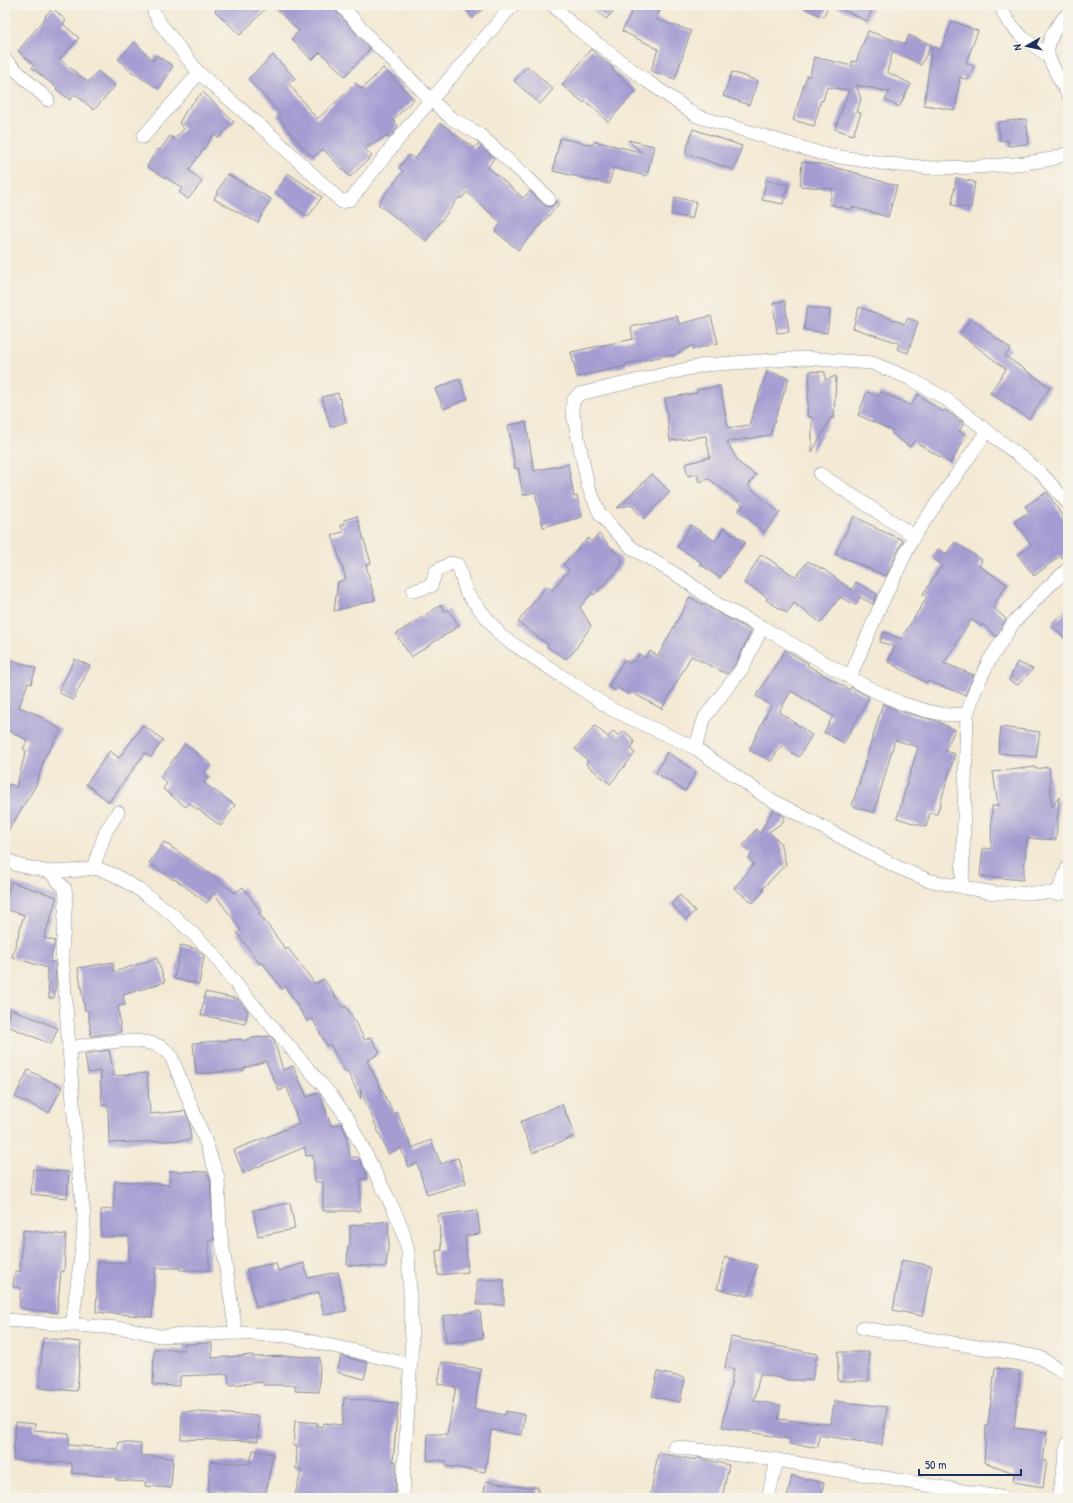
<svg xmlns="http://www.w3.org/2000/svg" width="1073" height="1503" viewBox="0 0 1073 1503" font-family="'Patrick Hand',sans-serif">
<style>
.building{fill:#a59dd2}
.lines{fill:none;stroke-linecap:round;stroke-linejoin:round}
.street-casing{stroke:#878c99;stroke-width:14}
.street{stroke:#fff;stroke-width:13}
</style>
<rect width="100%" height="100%" fill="#f7f3e8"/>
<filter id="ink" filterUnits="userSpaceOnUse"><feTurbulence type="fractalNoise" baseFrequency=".025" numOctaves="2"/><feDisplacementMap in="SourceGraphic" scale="8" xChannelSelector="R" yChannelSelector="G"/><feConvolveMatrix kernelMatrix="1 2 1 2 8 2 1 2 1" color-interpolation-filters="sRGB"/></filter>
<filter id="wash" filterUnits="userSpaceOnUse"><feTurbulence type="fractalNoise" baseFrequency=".012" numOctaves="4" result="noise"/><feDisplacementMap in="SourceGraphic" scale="16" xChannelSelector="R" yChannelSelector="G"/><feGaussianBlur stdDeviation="0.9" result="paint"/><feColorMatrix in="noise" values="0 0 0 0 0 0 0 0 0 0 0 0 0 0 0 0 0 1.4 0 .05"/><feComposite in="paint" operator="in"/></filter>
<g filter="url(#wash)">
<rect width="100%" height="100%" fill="#f3e9d4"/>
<g id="blocks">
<g class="building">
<polygon points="220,5 269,5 240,35 215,11"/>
<polygon points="272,5 331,5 370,49 345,76 320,52 312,60 292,39 299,31"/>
<polygon points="462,5 487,5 473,18"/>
<polygon points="591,5 620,5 606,19"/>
<polygon points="635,5 654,5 661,8 656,19 691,31 675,79 651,71 658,49 622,31"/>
<polygon points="797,5 829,5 823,17"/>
<polygon points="833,5 874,5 867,21"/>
<polygon points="53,8 66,21 63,24 79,38 60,59 62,61 88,82 98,71 115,86 94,110 75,94 70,100 56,89 57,88 32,68 34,65 18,51 46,17 45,16"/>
<polygon points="952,21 978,31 966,63 974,66 968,80 960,77 955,110 924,105 932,46 941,50"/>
<polygon points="868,31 905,44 909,35 931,45 921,65 893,51 887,72 911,84 899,107 885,100 890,92 856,85 861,99 857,112 861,113 853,135 835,129 849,90 827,87 823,101 821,100 814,126 793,120 807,75 810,76 814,57 852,66 852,61 856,62"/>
<polygon points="135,42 153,61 156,55 173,66 159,89 129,70 118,59"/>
<polygon points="591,49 613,68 612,69 636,91 608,122 586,101 584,103 562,85"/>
<polygon points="273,55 295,78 289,84 317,119 345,94 345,93 355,83 362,89 383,68 414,99 393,120 398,126 393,134 388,138 386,136 365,149 372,156 350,177 323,149 313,157 303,148 277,116 280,113 248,79"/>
<polygon points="527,66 553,89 540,104 514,81"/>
<polygon points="732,72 758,81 749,105 723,96"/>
<polygon points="203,92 234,122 219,138 214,134 189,170 202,182 188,199 179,192 183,188 147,167 157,149 160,150 170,136 174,139 184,129 179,123 187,109"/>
<polygon points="1026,119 1029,144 1008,146 1008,140 1000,141 998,122"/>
<polygon points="440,123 474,148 478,144 494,158 488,167 523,198 530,191 547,207 551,207 557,201 559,204 518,250 495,231 501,223 467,192 461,199 460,196 426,241 378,204 403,171 399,168 409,155 415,159"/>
<polygon points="693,129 742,146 734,170 685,153"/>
<polygon points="560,138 593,145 594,141 641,152 628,140 654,146 647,176 613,168 609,184 553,171"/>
<polygon points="802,162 821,164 860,174 860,175 897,186 888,217 852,207 851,210 829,204 833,189 800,186"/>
<polygon points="288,173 322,197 308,217 275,193"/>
<polygon points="227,174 271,199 258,223 214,199"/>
<polygon points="956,178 975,182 971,208 952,205"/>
<polygon points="766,180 788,185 783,204 762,200"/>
<polygon points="675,197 696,202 692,219 671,214"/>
<polygon points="785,301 789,332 777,333 773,303"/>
<polygon points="807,307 830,310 827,333 804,330"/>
<polygon points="859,307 905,324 908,318 918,322 908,353 897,349 899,343 853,328"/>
<polygon points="677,316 679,324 711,316 718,343 694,349 693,345 673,356 669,355 625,364 626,366 577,377 571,352 633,339 631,327"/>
<polygon points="971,318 1011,349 1005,356 1050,387 1029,419 990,393 1006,369 960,334"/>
<polygon points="767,371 789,378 770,435 727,442 739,463 756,475 748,486 780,513 764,532 739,511 743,505 709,479 699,482 697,474 688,476 685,464 710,457 706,436 670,441 665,398 697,393 697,390 720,386 728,428 749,425"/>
<polygon points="810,371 825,372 825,380 836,376 834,418 831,418 812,452 812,417 807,416"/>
<polygon points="459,379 468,399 444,409 435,389"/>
<polygon points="867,392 878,397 881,392 911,405 918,394 943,412 945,410 964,423 959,431 967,435 950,463 914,441 910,447 891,433 893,431 858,415"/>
<polygon points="338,393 346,422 330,427 322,397"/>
<polygon points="526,422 534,471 568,464 574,497 577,496 582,517 543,527 535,492 523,495 518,468 515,469 508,425"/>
<polygon points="652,474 670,492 644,519 631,505 617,508"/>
<polygon points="1047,492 1068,525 1068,553 1061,558 1060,556 1034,576 1018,555 1031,545 1015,521 1029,512 1025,506"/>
<polygon points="357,516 371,563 366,565 375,600 334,611 338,582 346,579 332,535 343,532 341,525 345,524 344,520"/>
<polygon points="854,516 875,527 875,528 903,540 886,576 835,554"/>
<polygon points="691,525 715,541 724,528 745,542 720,578 700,564 701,562 677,547"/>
<polygon points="599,534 622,560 620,568 594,595 592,593 580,607 591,626 572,654 566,659 547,647 548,645 518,622 546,586 552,590 569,570 563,564 588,538 591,542"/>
<polygon points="955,542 982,560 979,566 1007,584 993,607 1006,619 996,636 982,624 981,626 971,620 944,663 974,675 965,695 928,681 927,683 895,666 895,665 888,662 895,647 880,642 883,632 901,639 927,597 923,594 942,565 932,558 938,549 946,554"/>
<polygon points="761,554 796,577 808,561 826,571 852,590 856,582 877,594 873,604 860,597 856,605 840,597 821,623 794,603 787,613 766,600 767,597 744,583"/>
<polygon points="690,597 751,631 736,663 727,674 691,656 662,709 631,692 629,695 618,688 615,691 608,686 624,660 630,664 632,660 634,662 639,654 645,658 650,651 658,656"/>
<polygon points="441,605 445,612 448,609 459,626 411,657 396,634"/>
<polygon points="1068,609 1068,642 1051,625 1058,617 1059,619"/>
<polygon points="785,650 808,663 807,665 850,690 851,687 869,697 844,743 824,732 833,716 791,691 779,712 812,735 799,757 781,746 771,761 749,750 771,705 756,696"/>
<polygon points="5,658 36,668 31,684 28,683 19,707 34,713 61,730 44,759 36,785 5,836 5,792 10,784 16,787 26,751 23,749 28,740 5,729"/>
<polygon points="75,659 90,666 73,700 58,692"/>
<polygon points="1017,662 1033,669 1018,685 1009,681"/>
<polygon points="883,703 899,711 937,721 955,730 945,751 955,754 937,814 930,813 926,827 897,818 918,747 895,740 874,813 852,806"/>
<polygon points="143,725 163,740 151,757 145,753 109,802 86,784 110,751 119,758"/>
<polygon points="595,726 608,737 613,731 619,736 624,731 631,737 634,742 631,750 635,753 610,784 586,764 588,761 575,749"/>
<polygon points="1001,727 1040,732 1036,757 998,753"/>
<polygon points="185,744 211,764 204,773 209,777 204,783 235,805 221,826 189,803 186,807 163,789 167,783 160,777"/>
<polygon points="667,752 696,772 685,791 656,773"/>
<polygon points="1035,767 1035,769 1049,767 1052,808 1059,797 1056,840 1027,838 1023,880 980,876 983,848 991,849 992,806 998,806 993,772"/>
<polygon points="773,810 785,817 782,823 769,832 780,842 786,864 762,889 764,890 753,903 734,888 754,864 748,859 752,854 743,846 756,829 760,833"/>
<polygon points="164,842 202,868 235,893 243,887 261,912 259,913 286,950 288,948 315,984 324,979 343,1008 346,1006 365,1040 371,1037 380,1053 367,1061 394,1114 397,1112 412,1148 431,1140 441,1164 458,1158 466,1183 427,1195 417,1163 408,1167 401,1148 388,1154 360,1089 361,1099 347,1071 345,1072 330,1044 327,1046 312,1018 307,1021 285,986 282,989 262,962 260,964 248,948 237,933 241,930 214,893 207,903 175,879 174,880 149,863"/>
<polygon points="11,882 57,897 44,938 55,941 50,962 55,962 56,983 54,998 49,998 47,968 12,957 24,915 5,909 5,902"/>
<polygon points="680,895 695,911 686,920 671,904"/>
<polygon points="181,945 197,949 204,956 199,984 174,979"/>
<polygon points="157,958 165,982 123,995 125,1005 118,1006 121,1032 91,1036 88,1010 85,1011 78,968 113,962 114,972"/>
<polygon points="205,992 238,999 248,1011 245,1024 201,1015"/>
<polygon points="11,1009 58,1028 51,1044 5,1025"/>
<polygon points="270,1036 274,1040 283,1070 293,1066 307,1097 318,1093 321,1096 331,1126 342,1124 346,1134 350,1157 358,1157 366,1172 366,1179 360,1179 360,1211 323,1211 323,1182 315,1182 313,1155 306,1156 305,1147 243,1173 234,1150 299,1124 287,1087 279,1091 266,1061 244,1068 244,1070 196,1074 193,1043 242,1039 242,1041 253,1038"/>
<polygon points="109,1050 114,1076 147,1073 150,1114 185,1111 189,1121 191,1140 109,1143 108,1105 102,1106 100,1071 88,1073 85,1054"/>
<polygon points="28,1070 62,1087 49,1113 15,1097"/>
<polygon points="562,1104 575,1136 533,1153 520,1122"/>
<polygon points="33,1169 69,1172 67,1198 31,1194"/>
<polygon points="170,1171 207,1172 210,1179 214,1240 209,1240 209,1270 180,1270 180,1268 155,1268 152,1317 96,1312 98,1262 129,1263 129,1236 101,1237 101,1210 113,1209 115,1181 170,1185"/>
<polygon points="290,1203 295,1229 258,1236 253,1210"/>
<polygon points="477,1210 480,1234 465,1236 468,1272 438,1275 436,1251 442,1250 438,1215"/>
<polygon points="388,1221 389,1238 386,1267 347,1265 348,1246 350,1246 350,1226"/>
<polygon points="23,1230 66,1235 64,1272 61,1271 57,1313 19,1308 21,1288 13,1287 15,1271 20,1272"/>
<polygon points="725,1257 757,1265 749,1296 717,1289"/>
<polygon points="902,1260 932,1266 922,1316 893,1310"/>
<polygon points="276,1263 278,1271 304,1263 308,1278 338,1272 346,1311 324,1315 319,1292 256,1308 247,1269"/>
<rect x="477" y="1280" width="27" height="25"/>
<polygon points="480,1311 483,1338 446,1343 443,1316"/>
<polygon points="731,1337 817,1354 812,1380 790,1380 760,1374 754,1401 781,1405 778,1419 831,1424 834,1401 887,1407 882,1445 819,1435 818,1447 789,1444 789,1439 722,1427 734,1369 725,1367"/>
<polygon points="43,1338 81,1342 77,1391 39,1388"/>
<polygon points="212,1343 212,1358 253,1355 253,1357 294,1356 320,1358 319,1392 295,1391 296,1385 263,1385 263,1382 229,1385 228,1374 180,1376 180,1386 153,1385 154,1349 184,1350 184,1344"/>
<rect x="838" y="1352" width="31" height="29"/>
<polygon points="341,1356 368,1363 364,1379 337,1372"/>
<polygon points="442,1362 481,1369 474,1409 505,1415 506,1411 525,1415 522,1435 491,1430 485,1472 446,1466 446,1461 427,1460 428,1434 447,1434 456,1387 438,1384"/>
<polygon points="995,1368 1020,1371 1014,1428 1047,1432 1043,1461 1047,1461 1043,1487 1013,1482 1014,1473 984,1462 986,1426 988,1426"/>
<polygon points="658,1372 685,1378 680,1402 652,1396"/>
<polygon points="344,1398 398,1403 393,1461 396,1462 395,1498 294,1498 302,1469 296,1469 297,1446 293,1446 295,1421 318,1423 317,1426 323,1427 324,1423 342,1425"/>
<polygon points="182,1411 259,1416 258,1441 181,1439"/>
<polygon points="16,1422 35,1424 34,1430 69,1433 69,1445 118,1449 119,1442 141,1444 140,1455 173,1458 171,1488 145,1486 146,1482 116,1480 116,1477 72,1473 72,1463 13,1460"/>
<polygon points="253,1450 273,1454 265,1498 244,1498 245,1495 208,1492 210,1461 250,1464"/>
<polygon points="658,1453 696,1460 697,1458 699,1458 729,1465 722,1498 650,1498"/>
<polygon points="792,1476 824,1483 821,1498 787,1498"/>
<polygon points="486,1481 521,1487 538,1487 538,1498 483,1498"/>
</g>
</g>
</g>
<g filter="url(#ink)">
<use href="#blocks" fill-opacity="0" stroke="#878c99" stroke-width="1"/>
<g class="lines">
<g class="street-casing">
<g id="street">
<polyline points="154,5 154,12 159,22 199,73 274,138 342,202 351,199 412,122 513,5"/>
<polyline points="341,5 369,37 431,100 451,118 479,134 529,179 549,199"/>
<polyline points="553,5 575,27 647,81 697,116 826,155 889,164 932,168 978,167 1025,163 1052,159 1068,153"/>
<polyline points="1000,5 1007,20 1023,38 1048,55"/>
<path d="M1068,13C1058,24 1046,39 1048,55C1049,61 1064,87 1068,95"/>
<polyline points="5,60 48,100"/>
<polyline points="143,137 199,73"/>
<polyline points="820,474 914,536"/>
<polyline points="413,591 431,586 436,571 451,563 458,565 466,592 501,636 613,710 695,748 766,797 897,867 928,880 962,887 994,893 1068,893"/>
<polyline points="850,677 879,609 914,536 987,431"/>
<polyline points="967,714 947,715 927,711 901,703 867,687 762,627 719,605 682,578 632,548 615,531 600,514 588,486 572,409 573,401 579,394 704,365 804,358 872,363 909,378 946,399 1040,472 1068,503"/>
<polyline points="695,748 705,717 743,667 762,627"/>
<polyline points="5,858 17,865 50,872 59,871 72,871 93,868 99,869 115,875 141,891 173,915 209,949 240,989 330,1094 348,1119 393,1208 402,1228 408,1251 412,1340 404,1470 403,1498"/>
<polyline points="93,868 106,831 118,812"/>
<polyline points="50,872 65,889 66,897 62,953 78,1169 84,1215 83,1239 72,1325"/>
<polyline points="962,887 967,714 976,688 989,661 1014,622 1049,586 1068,569"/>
<polyline points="1057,894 1068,867"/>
<path d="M69,1048C94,1044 156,1031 171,1056L205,1140L218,1178L220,1229L236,1333"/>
<polyline points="5,1320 131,1329 159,1336 236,1333 286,1336 351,1350 410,1365"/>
<polyline points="862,1328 1039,1357 1068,1375"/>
<polyline points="674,1447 777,1460 1005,1498"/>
<polyline points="5,1498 6,1498"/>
<polyline points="768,1498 777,1460"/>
<polyline points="1058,1498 1068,1443"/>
</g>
</g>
<use href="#street" class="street"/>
</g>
</g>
<rect width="1073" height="1503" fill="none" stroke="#f7f3e8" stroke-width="20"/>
<g transform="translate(1027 46) rotate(261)" stroke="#f7f3e8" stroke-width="3" paint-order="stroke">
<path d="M0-3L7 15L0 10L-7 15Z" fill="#1b2f5e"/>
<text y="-6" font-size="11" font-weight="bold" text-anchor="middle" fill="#1b2f5e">N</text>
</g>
<path d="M919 1469v6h102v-6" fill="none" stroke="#1b2f5e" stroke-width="2"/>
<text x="925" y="1469" font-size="12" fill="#1b2f5e" stroke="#f7f3e8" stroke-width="3" paint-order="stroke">50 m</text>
</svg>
